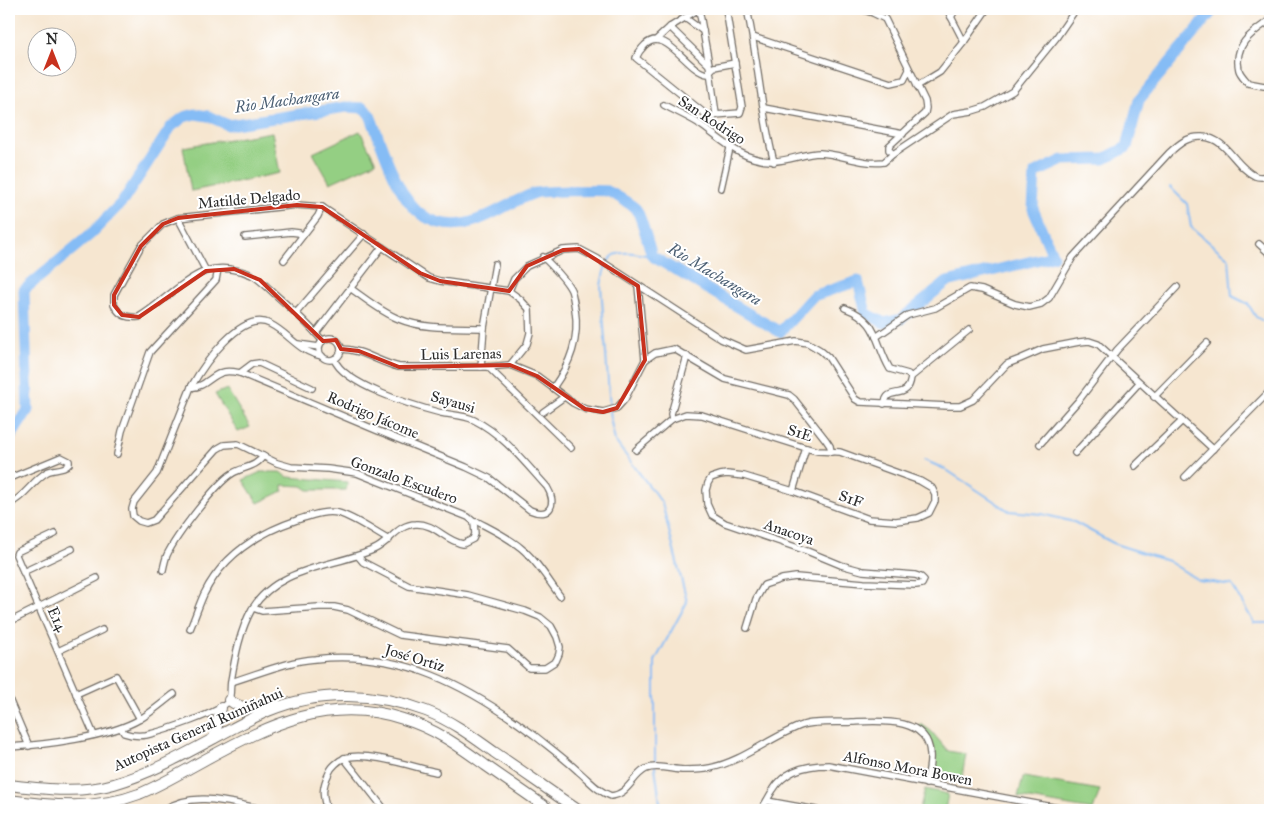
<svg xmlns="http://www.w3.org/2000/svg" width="1279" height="819" viewBox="0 0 1279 819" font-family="'IM FELL Great Primer',serif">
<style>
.green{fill:#94cf83;stroke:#607d57}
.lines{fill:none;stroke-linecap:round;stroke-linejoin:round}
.stream{stroke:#85bcf5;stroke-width:2}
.river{stroke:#85bcf5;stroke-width:11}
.pedestrian-casing{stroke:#726c65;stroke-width:7}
.minor-casing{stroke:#726c65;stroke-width:8}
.trunk-casing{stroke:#726c65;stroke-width:12}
.pedestrian{stroke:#fff;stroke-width:4.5}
.minor{stroke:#fff;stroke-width:5.5}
.trunk{stroke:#fff;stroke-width:10}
.marked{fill:none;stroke:#c8321e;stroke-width:4;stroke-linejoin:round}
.labels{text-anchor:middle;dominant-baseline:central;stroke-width:4;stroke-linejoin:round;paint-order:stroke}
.street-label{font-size:15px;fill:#2b2b2b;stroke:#fff}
.water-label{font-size:16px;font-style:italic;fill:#4a5e72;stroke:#fff}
</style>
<rect width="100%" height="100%" fill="#fff"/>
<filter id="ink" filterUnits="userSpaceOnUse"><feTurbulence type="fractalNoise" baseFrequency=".02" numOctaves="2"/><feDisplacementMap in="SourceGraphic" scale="10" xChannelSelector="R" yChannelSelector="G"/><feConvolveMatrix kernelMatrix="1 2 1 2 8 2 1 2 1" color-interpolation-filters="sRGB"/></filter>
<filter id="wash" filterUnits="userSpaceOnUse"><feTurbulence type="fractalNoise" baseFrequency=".0096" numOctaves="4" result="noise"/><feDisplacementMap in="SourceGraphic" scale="20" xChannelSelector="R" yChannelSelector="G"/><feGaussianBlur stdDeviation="1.12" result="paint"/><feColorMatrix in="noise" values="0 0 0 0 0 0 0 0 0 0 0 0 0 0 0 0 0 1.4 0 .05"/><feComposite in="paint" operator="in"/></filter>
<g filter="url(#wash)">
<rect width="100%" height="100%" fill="#f6e6d0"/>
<g class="green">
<polygon points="360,131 376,162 330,183 313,153"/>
<polygon points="272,132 280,173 191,191 183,147"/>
<polygon points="227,389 250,427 238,432 215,394"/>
<polygon points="261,472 280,472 288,477 348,482 346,490 308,490 302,486 283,485 283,491 258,503 243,480"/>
<path d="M921,724L931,731L948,751L966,754L961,783L930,777C934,757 936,741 919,727Z"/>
<polygon points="1023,777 1024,777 1100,790 1093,810 1018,797"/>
<polygon points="925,789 948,794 945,810 924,810 920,808"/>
</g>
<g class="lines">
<g class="stream">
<polyline points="1170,187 1187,204 1191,227 1229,259 1232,296 1248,304 1256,317 1270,325"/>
<path d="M652,256C617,250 607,248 601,286L611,422L615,441L662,503L687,602L655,661V767L661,810"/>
<polyline points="924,460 945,469 1009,511 1042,514 1074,522 1115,544 1168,561 1198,580 1232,585 1254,623 1270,623"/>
</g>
<path class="river" d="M9,433L12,435L28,410L24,290L92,233L123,201L171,127L184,117L195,114L208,116L228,125L346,107L364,108L370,115C381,142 398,200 422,215C465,242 496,206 535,193C541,191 600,190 607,191C611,192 634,206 636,209C641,215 649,247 652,256L780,332L813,296L858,281L866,313L884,323L901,319L947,282L1053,256L1033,209L1035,173L1063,160L1104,159L1127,147L1139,100L1214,9"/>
</g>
</g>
<g filter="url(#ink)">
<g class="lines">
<g class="pedestrian-casing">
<polyline id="pedestrian" points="21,810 22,808"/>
</g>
<g class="minor-casing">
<g id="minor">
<path d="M699,9L709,64L710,71L708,74C688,73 666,25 645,45C641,49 638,53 636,58L709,117H714L716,114L710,71L714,67L735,63"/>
<path d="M747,9C758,59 761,112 774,162"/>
<polyline points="861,9 873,13 885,19 925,101 926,108 925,113 889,146 889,150 893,154"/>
<polyline points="947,9 964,42"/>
<polyline points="951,17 956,9"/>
<polyline points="685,18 703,31"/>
<path d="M1270,20C1253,32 1233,44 1239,70C1240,74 1245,79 1248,83L1264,86L1270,85"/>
<polyline points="670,27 708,64"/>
<polyline points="753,37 891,83 904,80 909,70"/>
<polyline points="657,39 670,27 699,9"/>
<polyline points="917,86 940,72 964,42 987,9"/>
<path d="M664,105C675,111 687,116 698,123C721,139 740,160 771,161C787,162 804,153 820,153C841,154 862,165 884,162L893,154L953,114L972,111L985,107L1013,91L1056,38L1076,9"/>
<polyline points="764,108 903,134"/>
<polyline points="715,115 740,113 742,107 726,9"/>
<polyline points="721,188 730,148"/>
<polyline points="178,218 206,271"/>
<polyline points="245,237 291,232 299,233 302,236"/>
<polyline points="1259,244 1270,254"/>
<path d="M543,257C553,267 565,278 571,290C573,295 574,303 575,309C580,339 570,364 553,388"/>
<polyline points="284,260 318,216 322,207"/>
<polyline points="638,286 645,360"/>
<path d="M350,288C366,299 381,312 399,319C425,330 457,327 484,328"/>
<polyline points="509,291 514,279 527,266 563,250 579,249 598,259 721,339 746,350 796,341 808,343 820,350 828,357 855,399 860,402 948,406 960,406 973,400 1007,364 1020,359 1043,349 1079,342 1089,341 1098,344 1213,449"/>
<path d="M845,308C880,321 874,342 890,369L908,374L911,377C909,398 894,390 888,396C886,398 885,401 884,404"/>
<polyline points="296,313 364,234"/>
<polyline points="316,333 382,247"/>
<path d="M876,337L908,315L935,308L970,288L982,290L1015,304L1029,307L1041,304L1049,298L1073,257L1169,153C1180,143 1188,136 1203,137C1227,138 1235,167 1255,176C1259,178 1265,177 1270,176"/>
<circle cx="330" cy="349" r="11"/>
<path d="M323,341C308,324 292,309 276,295C268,288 261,280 252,275C238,269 220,266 206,271C181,281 162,303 139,317C127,318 120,316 114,305V295L141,246L163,224L178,218L297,205L322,207L429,278L440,281L509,291L520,299L529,309L530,333L527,344L510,365"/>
<polyline points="298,344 319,347"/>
<path d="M341,349C362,349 378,362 399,367H488L510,365L537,376L573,403L585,409L603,412L617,408L625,399L645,360L655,353L674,349L725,379L789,395L794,399L826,440L830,446L831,452"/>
<path d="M322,356C298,352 290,334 270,324C241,309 203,366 191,387L157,473L134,502L132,509L133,516L139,521L146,523L154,520L217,449L224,445L238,444L277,463L291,467L328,469L357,473L468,517L474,522H478C493,530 508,537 521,548C537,561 548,580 560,596"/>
<polyline points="481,367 484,328 495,264"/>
<polyline points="488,367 571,448"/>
<polyline points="240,373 252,364 259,363 312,388"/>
<polyline points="911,377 969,330"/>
<path d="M191,387C203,389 212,374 224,372C228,371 235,372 240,373L376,430L466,467L489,478L530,510C551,519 557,503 547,487C525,463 504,435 474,420C464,415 451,415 441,413C414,406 344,385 334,359"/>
<polyline points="1154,397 1207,343"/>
<polyline points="543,412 564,397"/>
<polyline points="672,419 671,414 687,356"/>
<polyline points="1040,444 1079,400 1117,350 1177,287"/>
<polyline points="636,450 672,419 686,414 702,415 806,448 818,451 840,452 920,481 932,488 935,494 935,501 929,513 918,518 896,521 869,519 793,491 744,476 727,474 720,475 711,478 708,483 706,490 707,504 712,515 725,523 807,551 841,565 863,571 915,575 921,577 924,580 922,584 916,585 864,583 796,577 782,579 764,585 756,599 747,628"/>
<polyline points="1075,453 1139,383"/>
<polyline points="117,454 122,431 150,352 216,280 218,269"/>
<polyline points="1135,466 1182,421"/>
<path d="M9,477L15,476L61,457L69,461V464C64,471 54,468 47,472C32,481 25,497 9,504"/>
<polyline points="1185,477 1270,391"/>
<polyline points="793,491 806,448"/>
<polyline points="55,534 17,552 16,555 94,735"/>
<path d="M163,570C164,565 165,560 167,555C176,536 216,483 233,473C243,467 257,467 263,456"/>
<polyline points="23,572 72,549"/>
<polyline points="253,608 262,611 319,607 334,607 348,610 400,635 508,649 529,668 545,668 556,661 559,654 560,647 557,637 551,626 540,617 525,611 468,595 409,586 363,562 358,556"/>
<polyline points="9,622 97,578"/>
<path d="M190,629C195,617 199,605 204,594C223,555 258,533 297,520C310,516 325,510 338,513C354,517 374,532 389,540"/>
<polyline points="58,651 102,630"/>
<path d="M231,682C258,674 287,661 315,659C401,650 467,685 534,735C549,747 564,758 578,771C589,780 597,791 611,796C629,794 632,776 646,769C657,764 672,770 684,770C692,770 702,770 710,768C744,761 771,736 803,725C816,721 838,723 852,722C879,721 928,716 930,754C931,764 928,775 926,784"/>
<polyline points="76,694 116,676 140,719"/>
<polyline points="9,699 29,746"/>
<path d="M121,728L124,733C132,736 138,736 146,735C160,732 224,712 229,700C231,695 230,687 231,681C235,657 240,630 252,609C278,566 335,567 375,549C390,542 398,524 416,524C435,523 445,541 463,544L473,539L475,534L474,522"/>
<path d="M9,747C44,745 110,737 140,719C152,712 163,702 174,694"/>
<polyline points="344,758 385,810"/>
<polyline points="767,801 816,810"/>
<path d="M164,810C194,789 234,804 267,810"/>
<path d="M327,810C322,795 322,787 329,773C331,767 339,760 345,758C366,751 414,767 436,772"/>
<polyline points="410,810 427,810"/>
<path d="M760,810C766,804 768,797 773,790C785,770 807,765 828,765L1069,810"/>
</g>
</g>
<g class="trunk-casing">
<g id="trunk">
<path d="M229,700C245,712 258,708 275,702"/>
<polyline points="214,738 221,708"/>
<path d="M9,785C43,789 80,794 114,784C169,768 216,734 268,711C318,690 376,692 426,711C452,721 473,737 494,752C522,771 550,791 578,810"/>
<path d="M9,800C51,806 98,810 139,794C163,784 184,771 206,759C270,724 330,695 403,719C434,728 459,746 485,765C507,780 528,795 550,810"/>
</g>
</g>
<use href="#pedestrian" class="pedestrian"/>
<use href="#minor" class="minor"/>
<use href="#trunk" class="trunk"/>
</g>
</g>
<path class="marked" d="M297,205L322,207L420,273L440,281L509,291L527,266L563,250L579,249L638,286L645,360L617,408L603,412L585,409L537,376L510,365L399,367L359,351L341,349L336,340L323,341L260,280L234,269L206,271L139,317L122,315L114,305V295L141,246L163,224L178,218Z"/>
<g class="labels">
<g class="street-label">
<text transform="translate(712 120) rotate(33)">San Rodrigo</text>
<text transform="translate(249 199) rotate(-5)">Matilde Delgado</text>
<text transform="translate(461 354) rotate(-1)">Luis Larenas</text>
<text transform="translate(453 402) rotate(16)">Sayausi</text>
<text transform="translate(373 415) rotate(23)">Rodrigo Jácome</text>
<text transform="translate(800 433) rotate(17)">S1E</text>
<text transform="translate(404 480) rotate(20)">Gonzalo Escudero</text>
<text transform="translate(851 499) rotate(20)">S1F</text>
<text transform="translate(789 532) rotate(19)">Anacoya</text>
<text transform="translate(57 619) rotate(65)">E14</text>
<text transform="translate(415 658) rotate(17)">José Ortiz</text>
<text transform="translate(198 729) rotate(-24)">Autopista General Rumiñahui</text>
<text transform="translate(908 768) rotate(11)">Alfonso Mora Bowen</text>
</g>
<g class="water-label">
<text transform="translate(287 100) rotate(-8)">Rio Machangara</text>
<text transform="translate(715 274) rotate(31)">Rio Machangara</text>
</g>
</g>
<rect width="1279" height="819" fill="none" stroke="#fff" stroke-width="30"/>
<g transform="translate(52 52)"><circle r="24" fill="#ffffff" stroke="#aaaaaa"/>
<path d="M0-4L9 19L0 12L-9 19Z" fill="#c8321e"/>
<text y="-8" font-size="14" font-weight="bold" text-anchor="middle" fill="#2b2b2b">N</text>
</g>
</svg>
